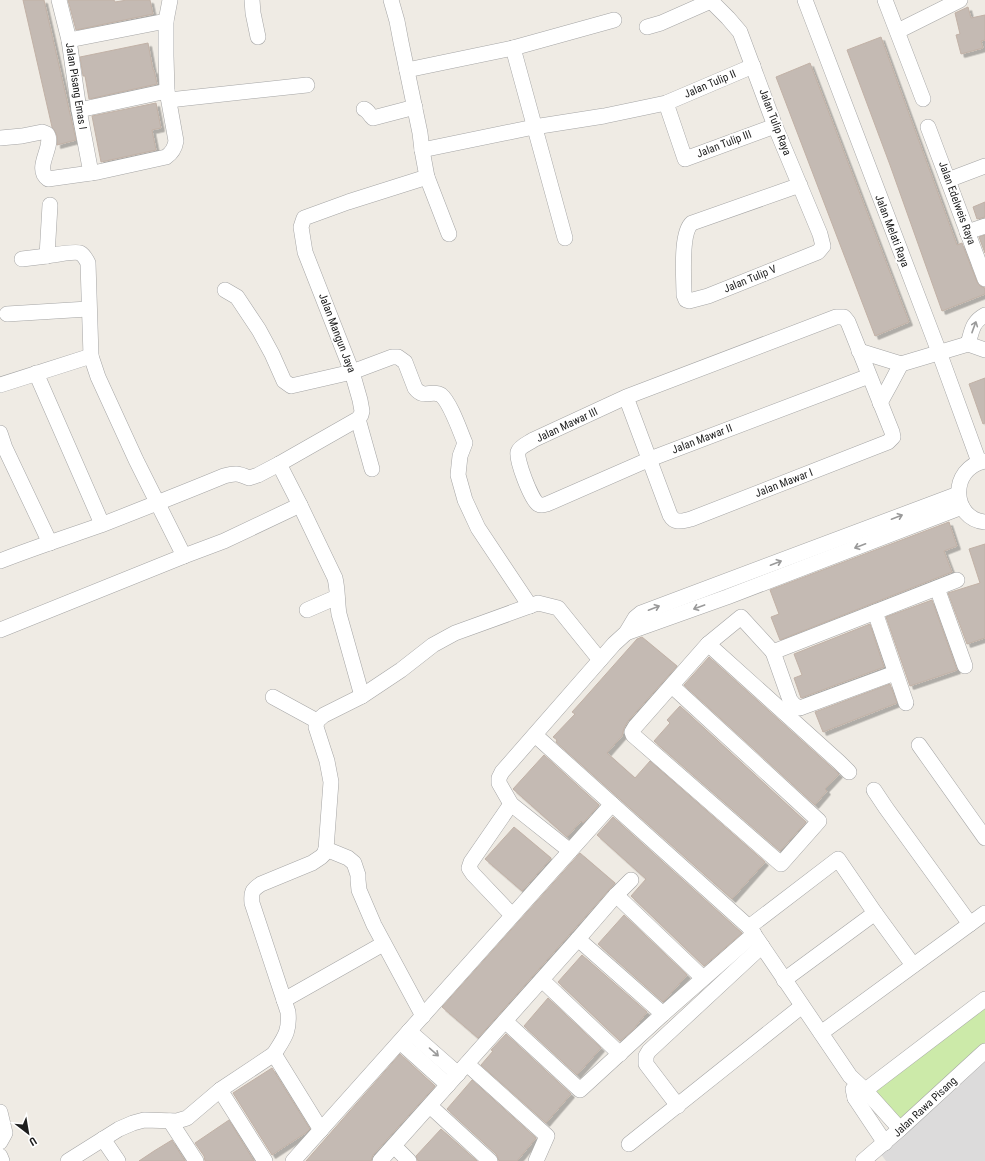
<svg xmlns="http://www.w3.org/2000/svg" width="985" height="1161" viewBox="0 0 985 1161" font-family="'Roboto Condensed',sans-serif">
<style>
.residential{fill:#dcdbdb}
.grass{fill:#cceaa9}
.building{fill:#c4bab3;stroke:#c1b1a6;filter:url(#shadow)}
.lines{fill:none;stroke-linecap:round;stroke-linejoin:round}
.minor-casing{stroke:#a5a5a5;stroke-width:16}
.minor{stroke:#fff;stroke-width:15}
.oneway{stroke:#9a9a9a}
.labels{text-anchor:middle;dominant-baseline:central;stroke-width:4;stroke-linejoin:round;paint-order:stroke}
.street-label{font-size:11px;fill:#1e1e1e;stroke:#fff}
</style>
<defs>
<filter id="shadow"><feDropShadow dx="3.5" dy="3.5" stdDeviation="0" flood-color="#0004"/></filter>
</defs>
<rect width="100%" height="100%" fill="#efebe4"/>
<polygon class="residential" points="985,1051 985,1161 886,1161 878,1150"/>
<polygon class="grass" points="985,999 985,1051 900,1129 865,1090"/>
<g class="building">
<polygon points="23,0 44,0 76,140 57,145 57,136 55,131 52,127"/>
<polygon points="68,0 114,0 115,2 127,0 150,0 153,14 76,30"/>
<polygon points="968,7 971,18 985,15 985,40 981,41 983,48 961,54 956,35 960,34 955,13"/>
<polygon points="881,37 957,245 962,243 977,282 980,286 985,288 985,294 942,311 890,165 847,50"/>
<polygon points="148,43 153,70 154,70 157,84 89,99 85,76 83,76 80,57"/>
<polygon points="810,63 909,322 875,336 776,77"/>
<polygon points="156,103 161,128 152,130 156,150 101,162 92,116"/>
<polygon points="985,202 985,217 977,219 973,207"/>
<polygon points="985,235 985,253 979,237"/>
<polygon points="985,378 985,423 983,424 969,384"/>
<polygon points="949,522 957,546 944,551 952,572 780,640 771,617 779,614 770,590"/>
<polygon points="985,544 985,638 967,644 948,593 980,583 969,549"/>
<polygon points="932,600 957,670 910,686 886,617"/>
<polygon points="870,624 884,667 801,698 794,678 802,675 794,654"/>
<polygon points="642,637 677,666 628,721 624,728 622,736 607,753 635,778 650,761 765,862 732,899 556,742 557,740 553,737 575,714 572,712 582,701 637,639"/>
<polygon points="709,657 839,774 825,789 827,791 815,805 684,685"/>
<polygon points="890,684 897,703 823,732 815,712"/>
<polygon points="680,706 806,822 780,851 654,741 670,723 667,720"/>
<polygon points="544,755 599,805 583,823 581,821 567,837 513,789"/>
<polygon points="613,817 742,933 704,966 631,896 646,879 597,835"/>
<polygon points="514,827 551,858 522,891 485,859"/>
<polygon points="580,853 615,883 478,1038 442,1007"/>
<polygon points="624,915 687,975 663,1002 598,944"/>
<polygon points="582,955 647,1012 632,1031 620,1041 558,982"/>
<polygon points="548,998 601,1048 577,1075 524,1026"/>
<polygon points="506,1034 571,1094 546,1123 481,1065 493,1051 491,1050"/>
<polygon points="400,1054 435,1086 373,1155 371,1161 306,1161"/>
<polygon points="272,1068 310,1129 307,1132 272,1155 233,1093"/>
<polygon points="472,1080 536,1138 517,1161 499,1161 498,1158 496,1154 447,1109"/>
<polygon points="229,1120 254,1161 205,1161 204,1156 195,1143"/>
<polygon points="441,1129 477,1161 418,1161 416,1156"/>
<polygon points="172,1140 185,1161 139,1161 154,1151"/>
</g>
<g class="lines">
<g class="minor-casing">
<g id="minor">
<polyline points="59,0 69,40 79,110 91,173"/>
<polyline points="252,0 253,13 258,37"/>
<path d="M710,0L728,18L740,32L775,126L820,234L823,246L818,252L708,296L689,301L686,300L684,295C684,279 680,233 692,223L800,185"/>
<polyline points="805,0 939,352 979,462"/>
<polyline points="885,0 923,99"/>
<polyline points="647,27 661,23 711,1"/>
<polyline points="898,31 960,0"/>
<polyline points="69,40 166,21"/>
<polyline points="513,48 565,238"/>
<polyline points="407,70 513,48 614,20"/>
<polyline points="169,100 307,85"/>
<polyline points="666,103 685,159 775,126"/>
<path d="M364,109C369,111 369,115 373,118L415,107"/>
<polyline points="79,110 167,91"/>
<polyline points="928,127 985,279"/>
<path d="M0,138L22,136L42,132L47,134C55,146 33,168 48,179L98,172L166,157C172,153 175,147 176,141L167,91L166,56V21L170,0"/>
<polyline points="422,150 534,127 604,116 666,103 753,66"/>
<polyline points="427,177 449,234"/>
<polyline points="948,180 985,166"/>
<path d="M50,205L47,256C53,255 75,251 80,253C84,255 86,259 88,263L91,356L98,377L136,460L184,556"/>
<polyline points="967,232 985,226"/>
<polyline points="22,259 47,256"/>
<path d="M225,290L237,297L259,330L272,354L284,381L291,386L352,372L392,357H398L405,362L415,388C424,400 432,389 441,395C450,402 460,431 465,443L460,456L458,475L465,500L478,528L530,606"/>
<polyline points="7,314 88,309"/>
<path d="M968,344C972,331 972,322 985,315"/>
<polyline points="859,351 901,364 968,344 985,350"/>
<polyline points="36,373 102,524"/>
<polyline points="0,385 91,356"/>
<path d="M626,397L670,515C675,524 682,521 691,519L888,442L893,437L892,432L848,322L844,317H836L626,397L533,440C529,443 520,446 518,452C516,460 531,499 538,504C541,506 544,505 547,504L650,459L869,376"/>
<polyline points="880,403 891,383 901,364"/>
<polyline points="358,419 372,469"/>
<polyline points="0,433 5,448 50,543"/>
<path d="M985,461C949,468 951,519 985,522"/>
<path d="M0,561C33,548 67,537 101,525C142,509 183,493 224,476C235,473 238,473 249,478L258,475L279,464"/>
<polyline points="937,588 965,666"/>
<polyline points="307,610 337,597"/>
<polyline points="875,612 906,703"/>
<polyline points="0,630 184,556 224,541 300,505"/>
<polyline points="626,633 727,597 962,507"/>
<polyline points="708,644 839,762 849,772"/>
<polyline points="773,652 790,700 794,705 800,708 895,673"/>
<polyline points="672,686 819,821 781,864 633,735 632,732 635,727 708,644 741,617 773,652 957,580"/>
<path d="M362,696L339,614C337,602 338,590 335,578L300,505L279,464L358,419L361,415L362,411L360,400L352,372L305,252L301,227L304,218L348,202L427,177L422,150L420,133L401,42L397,21L391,0"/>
<polyline points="273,697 317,721"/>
<polyline points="535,735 749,927 850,1076 865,1090 900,1129"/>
<polyline points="919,745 985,838"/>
<polyline points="874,790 886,808 970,924"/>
<polyline points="511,804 471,862 469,868 473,874 512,915"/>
<polyline points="326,849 348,858 354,863 358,875 358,880 359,890 374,925 423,1016"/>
<polyline points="570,851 511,804 499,783 499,778 502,772 614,644 626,633 635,618 641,613 958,494"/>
<polyline points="616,895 703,978"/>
<polyline points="749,927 838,859 875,913 913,965"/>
<polyline points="578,939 663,1014 754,934"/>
<polyline points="542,980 620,1054"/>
<polyline points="784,980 875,913"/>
<polyline points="284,1000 383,944"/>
<polyline points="505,1021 580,1090 663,1014"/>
<polyline points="409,1031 458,1074"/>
<polyline points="821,1033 985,913"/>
<polyline points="400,1042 448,1085"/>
<path d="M274,1054C284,1038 290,1032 288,1012L252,903C251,892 252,890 261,884L312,863L321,857L324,854L326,849L331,782L327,761L316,727L317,721L324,715L362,696L401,670L433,645L455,633L538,603L558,608L600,660"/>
<polyline points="467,1064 547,1136 536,1161"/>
<polyline points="853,1089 855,1098 885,1143"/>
<polyline points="220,1090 265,1161"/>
<polyline points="855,1098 985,999"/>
<polyline points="430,1106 490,1161"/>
<polyline points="678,1106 646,1064 646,1056 649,1051 762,946"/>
<polyline points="0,1112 5,1133 0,1142"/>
<polyline points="170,1121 196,1161"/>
<polyline points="103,1139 118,1161"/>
<polyline points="629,1144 802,1006"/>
<polyline points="394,1146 409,1161"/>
<polyline points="0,1156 2,1161"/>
<polyline points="68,1161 119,1129 133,1123 144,1120 177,1121 187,1118 220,1090 274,1054 321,1130"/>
<polyline points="293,1161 612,804"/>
<polyline points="380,1161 578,939 616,895 631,880"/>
<polyline points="863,1161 900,1129 985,1051"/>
</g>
</g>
<use href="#minor" class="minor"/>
</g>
<defs><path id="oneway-shaft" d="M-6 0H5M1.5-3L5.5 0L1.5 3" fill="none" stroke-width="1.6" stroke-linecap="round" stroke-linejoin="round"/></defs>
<g class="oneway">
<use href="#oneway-shaft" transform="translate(974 327) rotate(-70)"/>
<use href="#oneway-shaft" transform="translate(897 517) rotate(-21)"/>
<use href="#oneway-shaft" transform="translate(860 546) rotate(159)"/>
<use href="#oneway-shaft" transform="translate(776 563) rotate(-21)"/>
<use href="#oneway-shaft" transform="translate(699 607) rotate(160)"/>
<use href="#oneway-shaft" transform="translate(654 608) rotate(-21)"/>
<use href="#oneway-shaft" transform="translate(434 1052) rotate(41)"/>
</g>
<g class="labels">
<g class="street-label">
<text transform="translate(710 84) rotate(-23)">Jalan Tulip II</text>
<text transform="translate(76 86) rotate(81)">Jalan Pisang Emas I</text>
<text transform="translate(775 122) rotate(69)">Jalan Tulip Raya</text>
<text transform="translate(724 144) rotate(-21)">Jalan Tulip III</text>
<text transform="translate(957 203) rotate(70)">Jalan Edelweis Raya</text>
<text transform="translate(892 231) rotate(69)">Jalan Melati Raya</text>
<text transform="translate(750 279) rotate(-22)">Jalan Tulip V</text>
<text transform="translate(337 333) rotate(69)">Jalan Mangun Jaya</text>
<text transform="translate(567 425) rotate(-25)">Jalan Mawar III</text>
<text transform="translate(702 439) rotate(-21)">Jalan Mawar II</text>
<text transform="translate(784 483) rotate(-21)">Jalan Mawar I</text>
<text transform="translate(925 1107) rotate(-43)">Jalan Rawa Pisang</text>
</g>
</g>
<g transform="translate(28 1133) rotate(149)" stroke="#ffffff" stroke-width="3" paint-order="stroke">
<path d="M0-3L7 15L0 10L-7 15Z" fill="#1e1e1e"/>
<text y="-6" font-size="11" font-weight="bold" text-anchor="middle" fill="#1e1e1e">U</text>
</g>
</svg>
